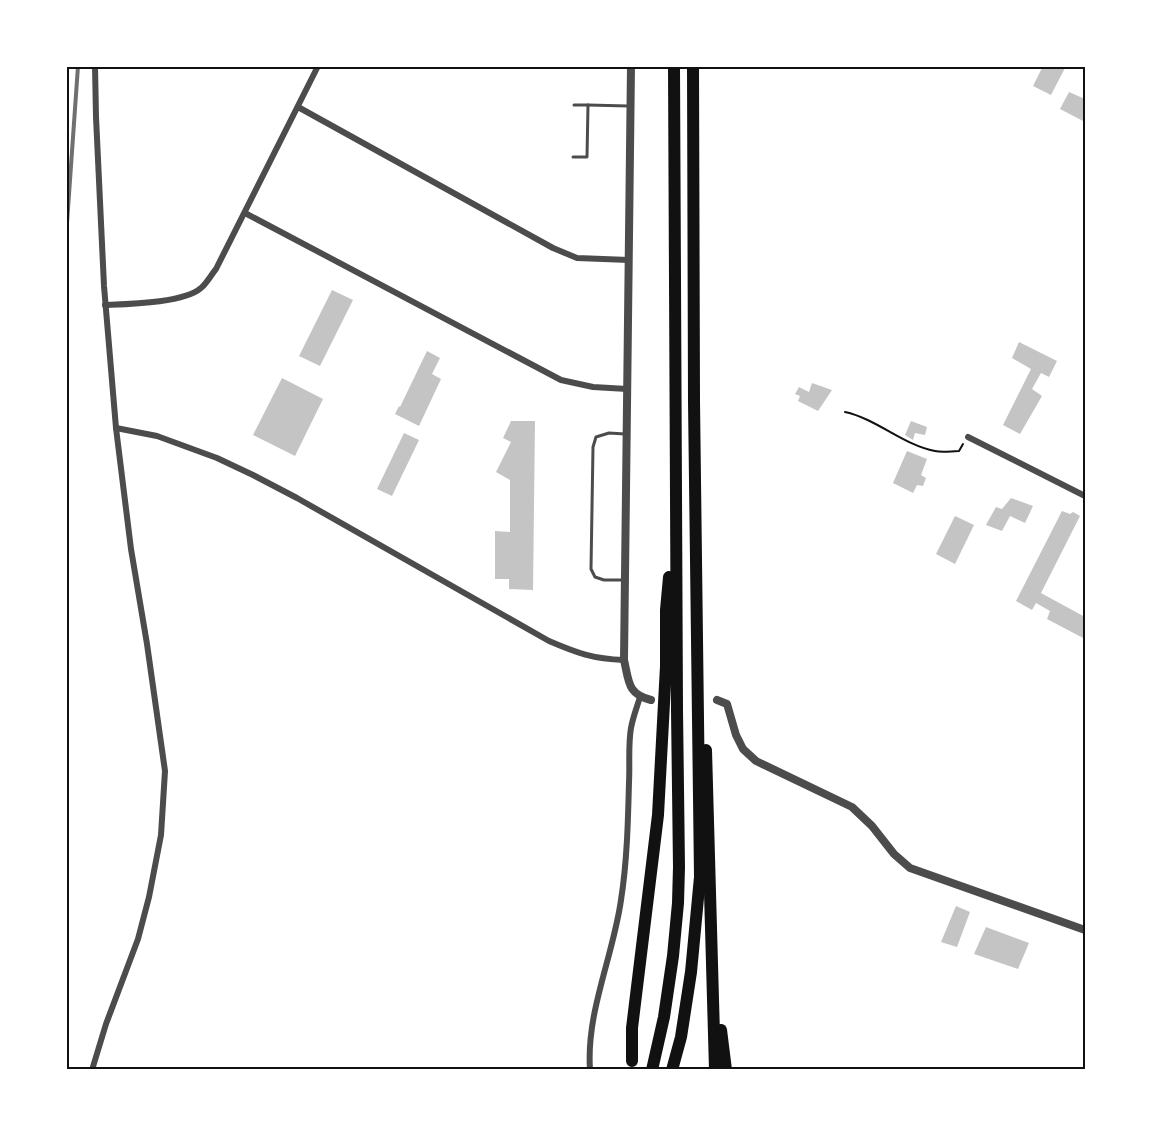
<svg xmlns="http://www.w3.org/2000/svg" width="1151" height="1136" viewBox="0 0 1151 1136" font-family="'Noto Serif',serif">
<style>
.building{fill:#c4c4c4}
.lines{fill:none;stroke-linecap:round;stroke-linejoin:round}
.path{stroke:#111;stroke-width:2}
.service{stroke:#4c4c4c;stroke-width:3}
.minor{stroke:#4c4c4c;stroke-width:6}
.tertiary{stroke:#4c4c4c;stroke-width:8}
.motorway{stroke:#111;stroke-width:12}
.rail{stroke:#707070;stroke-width:4}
.neatline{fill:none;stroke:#111;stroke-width:2}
</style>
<rect width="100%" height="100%" fill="#fff"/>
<g class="building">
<polygon points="1043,66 1066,66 1051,95 1033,86"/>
<polygon points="1069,92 1085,99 1085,122 1060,109"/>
<polygon points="332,290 353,300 320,366 299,356"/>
<polygon points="1019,342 1057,361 1049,377 1041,373 1032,389 1042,396 1020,434 1003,425 1031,369 1012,358"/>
<polygon points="427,351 440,358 432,374 441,379 419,426 395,414 399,406 400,407"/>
<polygon points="282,378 323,399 295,456 253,435"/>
<polygon points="812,383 832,390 818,411 798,401 800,396 795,394 799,387 809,392"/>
<polygon points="511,421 535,421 533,590 509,589 509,579 495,579 495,531 510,532 510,480 496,472 511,442 503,438"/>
<polygon points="911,421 927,427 925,435 915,433 913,440 905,435"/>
<polygon points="404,433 419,440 392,496 377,489"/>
<polygon points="907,451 927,459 921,475 926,478 923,486 917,485 913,493 893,483"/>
<polygon points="1011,498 1033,506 1025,523 1010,516 1002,531 986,525 996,507 1002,509"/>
<polygon points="1062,511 1070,514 1073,512 1080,516 1041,593 1085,617 1085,639 1047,619 1050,611 1036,603 1032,610 1016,601"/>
<polygon points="955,516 974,525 955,564 936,554"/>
<polygon points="956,906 970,912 957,947 941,942"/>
<polygon points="986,927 1029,943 1018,969 974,954"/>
</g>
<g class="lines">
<path class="path" d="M845,412C877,419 903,445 935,451C943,453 951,451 959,451L963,444"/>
<g class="service">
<polyline points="588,105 628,106"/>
<polyline points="573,157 587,157 588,105 574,105"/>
<polyline points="624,580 604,580 595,577 591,569 593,447 596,437 609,433 625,434"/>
</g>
<g class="minor">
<polyline points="298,107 553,248 577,258 629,260"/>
<polyline points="245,213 561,380 593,387 627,389"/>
<path d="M105,305C128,304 184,303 201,288C207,283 211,275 216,269L318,66"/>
<path d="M116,428L157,436L217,458L253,475L297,498L549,641C577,653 593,659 624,660"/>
<polyline points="968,437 1085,496"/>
<polyline points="92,1070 106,1024 138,939 149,897 161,835 165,771 147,644 131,549 116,428 104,286 96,117 95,66"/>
<path d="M590,1070C586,1012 613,957 621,900C627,862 628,822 629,782C630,765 628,745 631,728C633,717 637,707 640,697"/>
</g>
<g class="tertiary">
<path d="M631,66L624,660C629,681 627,694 651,700"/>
<polyline points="717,700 727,704 736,735 743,749 756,761 852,807 872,826 894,854 910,868 1085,930"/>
</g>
<g class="motorway">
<polyline points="706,750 715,1070"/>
<polyline points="721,1030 726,1070"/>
<polyline points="632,1061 632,1028 658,815 666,666 666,610 669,577"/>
<polyline points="652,1070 664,1017 673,956 678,903 679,867 677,710 674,66"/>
<polyline points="672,1070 681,1037 691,972 700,877 694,401 693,66"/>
</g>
<polyline class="rail" points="66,237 78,66"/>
</g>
<rect width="1151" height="1136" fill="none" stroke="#ffffff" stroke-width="135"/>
<rect x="68" y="68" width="1016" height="1000" class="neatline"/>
</svg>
